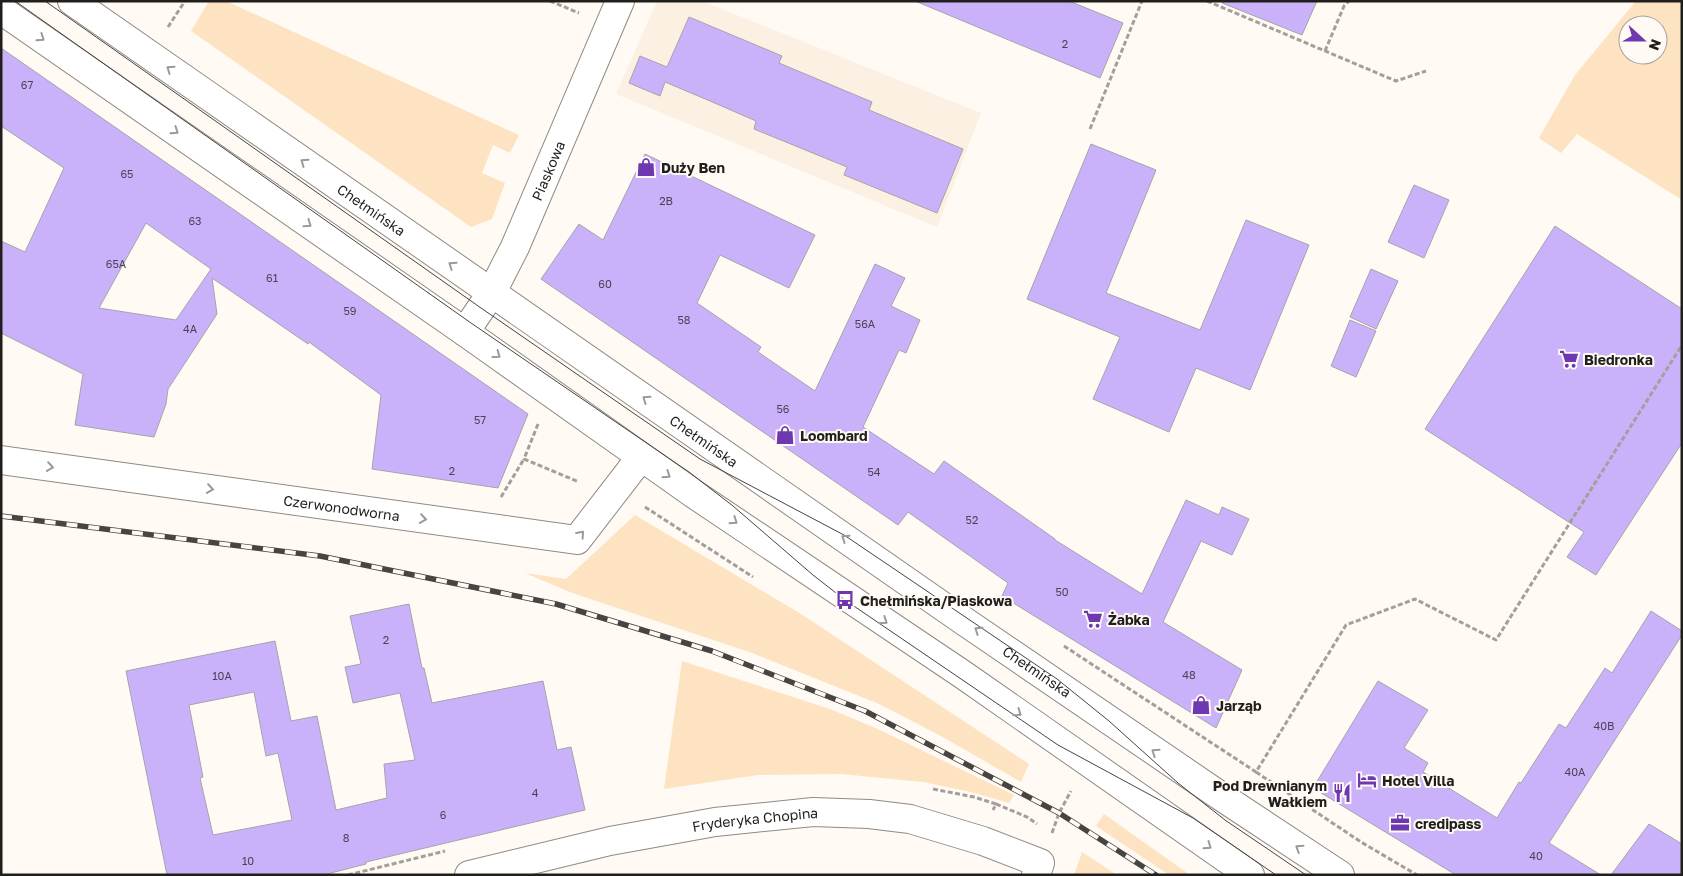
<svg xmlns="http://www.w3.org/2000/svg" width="1683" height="876" viewBox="0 0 1683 876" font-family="'Golos Text',sans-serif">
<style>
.built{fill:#fbf0e2}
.green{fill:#fde3c1;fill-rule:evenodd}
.building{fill:#cab2fa;stroke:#a5a3ab;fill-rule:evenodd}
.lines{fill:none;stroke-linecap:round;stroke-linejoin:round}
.street-casing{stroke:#8f8a83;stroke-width:30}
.secondary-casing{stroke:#8f8a83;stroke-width:30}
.path{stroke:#a39f9a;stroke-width:3;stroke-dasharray:5 2.5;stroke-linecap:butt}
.street{stroke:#fff;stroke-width:28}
.secondary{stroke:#fff;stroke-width:28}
.tram{stroke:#474441;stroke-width:1}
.rail-casing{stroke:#474441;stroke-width:5.5}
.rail{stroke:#fffaf4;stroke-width:4;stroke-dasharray:11;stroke-linecap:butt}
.oneway{stroke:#9b9a99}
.labels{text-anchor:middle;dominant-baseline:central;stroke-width:4;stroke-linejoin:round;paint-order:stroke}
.number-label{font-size:11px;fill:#4b4454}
.poi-label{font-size:14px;font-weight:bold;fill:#211f1c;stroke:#fffaf4;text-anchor:start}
.street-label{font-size:14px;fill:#211f1c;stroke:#fffaf4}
</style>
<rect width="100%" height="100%" fill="#fffaf4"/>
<polygon class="built" points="657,1 702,1 981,113 937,227 616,94"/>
<g class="green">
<polygon points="209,1 226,1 519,135 510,153 493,145 482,173 505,183 492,219 471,227 191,31"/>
<path d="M1636,1H1682V200L1577,134L1561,153L1539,138L1575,75ZM1628,25H1658V55H1628Z"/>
<polygon points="635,515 801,614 1029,764 1021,782 939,735 879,704 752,653 572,593 525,573 566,579"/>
<polygon points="682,661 830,709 878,729 1014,795 1009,803 971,792 923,782 841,774 758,775 664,789"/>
<polygon points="1104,814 1190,875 1169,875 1096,826"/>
<polygon points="1082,852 1117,875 1074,875"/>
</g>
<g class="building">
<polygon points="915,1 1069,1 1123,23 1100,78"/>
<polygon points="1222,1 1317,1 1302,35 1222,3"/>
<polygon points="689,17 782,56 779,63 872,102 869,110 963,149 937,213 844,175 847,167 754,129 756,121 710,101 665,82 660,96 629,83 640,56 667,67"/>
<path d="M1,48L528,414L498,488L372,469L381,395L309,342L308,344L212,278L217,314L168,389L166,404L154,437L75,425L83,374L1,333V241L25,252L64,168L1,126ZM146,223L211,269L176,320L99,308Z"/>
<polygon points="1091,144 1156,170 1106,293 1200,330 1246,220 1309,245 1250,390 1196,368 1169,432 1093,399 1120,337 1027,299"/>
<polygon points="645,154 815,235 789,288 720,255 697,303 761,347 758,352 815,391 875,264 905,278 891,306 920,320 906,353 899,350 863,427 934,474 944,461 1055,539 1055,540 1142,594 1186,500 1219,515 1222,507 1249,519 1232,555 1201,541 1163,622 1242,670 1216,728 1002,596 1008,583 908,512 898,525 541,279 579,224 603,240"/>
<polygon points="1414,185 1449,200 1424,258 1388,242"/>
<polygon points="1555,226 1682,309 1682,443 1596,575 1567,557 1584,532 1425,429"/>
<polygon points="1371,269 1398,281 1376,329 1350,317"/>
<polygon points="1350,320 1376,331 1356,377 1331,366"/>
<path d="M409,604L422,668H424L432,703L543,681L557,750L571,747L585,810L366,862V864L323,875H167L126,671L275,641L291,721L317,716L336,810L387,798L384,764L415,760L400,693L353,703L345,667L361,664L350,616ZM254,692L266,756L278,753L292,820L213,835L200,778L203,777L189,705Z"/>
<polygon points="1651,611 1682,631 1682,635 1549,843 1601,875 1456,875 1313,788 1378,681 1428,710 1404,748 1428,763 1423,772 1497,818 1519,782 1521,783 1559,724 1566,728 1605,668 1612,673"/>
<polygon points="1649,824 1682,844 1682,875 1611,875"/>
</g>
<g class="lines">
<g class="street-casing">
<g id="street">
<path id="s1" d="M465,332L492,292L515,247L620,1"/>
<path id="s2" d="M1,460L577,540L641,457"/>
<path id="s3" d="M469,875L610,841L715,822L813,812L869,814L910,819L983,841L1040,863L1036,875"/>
</g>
</g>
<g class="secondary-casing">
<g id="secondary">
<path id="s4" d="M72,1L961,619L1216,793L1340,875"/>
<polyline points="1,10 465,332 694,494 962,674 1250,875"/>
</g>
</g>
<g class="path">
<polyline points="550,1 579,13"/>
<polyline points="1207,1 1396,81 1426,71"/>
<polyline points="168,27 185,1"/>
<polyline points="1325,51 1344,6 1349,1"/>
<polyline points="1090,129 1142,1"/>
<polyline points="538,424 524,459 579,482"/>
<polyline points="501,497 524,459"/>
<polyline points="645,507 753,577"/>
<polyline points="1064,646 1256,772 1346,625 1415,599 1496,640 1682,345"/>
<polyline points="1256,772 1361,842 1417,875"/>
<polyline points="933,789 974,797 996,804 993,810"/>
<polyline points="996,804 1027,817 1037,824"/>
<polyline points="1052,833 1059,813 1071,791"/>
<polyline points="348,875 445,851"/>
</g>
<use href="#street" class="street"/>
<use href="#secondary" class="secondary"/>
<g class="tram">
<polyline points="15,1 471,323 689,472 733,506 813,575 845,600 1058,745 1193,818 1276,875"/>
<polyline points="45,1 481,308 700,459 844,535 1057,679 1109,721 1178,783 1225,820 1306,875"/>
</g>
<g class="rail-casing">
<polyline id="rail" points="1,516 320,556 556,604 712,651 865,711 1059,813 1156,875"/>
</g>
<use href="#rail" class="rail"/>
</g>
<defs><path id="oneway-chevron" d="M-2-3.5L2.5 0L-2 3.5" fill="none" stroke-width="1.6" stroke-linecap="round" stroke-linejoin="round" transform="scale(1.25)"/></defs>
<g class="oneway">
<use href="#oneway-chevron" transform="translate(41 38) rotate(35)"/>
<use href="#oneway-chevron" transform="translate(170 69) rotate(-145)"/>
<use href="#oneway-chevron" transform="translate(175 131) rotate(35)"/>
<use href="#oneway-chevron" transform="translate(304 162) rotate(-145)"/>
<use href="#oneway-chevron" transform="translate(308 224) rotate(35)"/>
<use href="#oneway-chevron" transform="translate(452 265) rotate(-145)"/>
<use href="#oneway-chevron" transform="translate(497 355) rotate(36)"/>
<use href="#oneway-chevron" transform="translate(646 399) rotate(-145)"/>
<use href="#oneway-chevron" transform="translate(50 467) rotate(8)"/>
<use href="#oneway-chevron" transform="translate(667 475) rotate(35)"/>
<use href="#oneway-chevron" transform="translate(210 489) rotate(8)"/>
<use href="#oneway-chevron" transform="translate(423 519) rotate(8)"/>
<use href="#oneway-chevron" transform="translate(734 521) rotate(34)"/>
<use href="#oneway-chevron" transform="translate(581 534) rotate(-48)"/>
<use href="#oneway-chevron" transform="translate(845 538) rotate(-145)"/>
<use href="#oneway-chevron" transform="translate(884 621) rotate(34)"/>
<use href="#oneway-chevron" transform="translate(978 630) rotate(-146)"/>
<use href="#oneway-chevron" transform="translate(1018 713) rotate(35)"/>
<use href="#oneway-chevron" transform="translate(1155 752) rotate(-146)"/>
<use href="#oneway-chevron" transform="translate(1208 846) rotate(35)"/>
<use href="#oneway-chevron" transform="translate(1299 848) rotate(-147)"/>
</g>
<defs>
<g id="shop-bare" transform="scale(1.5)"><path d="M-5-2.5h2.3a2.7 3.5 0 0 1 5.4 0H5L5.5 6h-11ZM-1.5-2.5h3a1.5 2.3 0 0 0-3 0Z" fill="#6e39b0" stroke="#fffaf4" stroke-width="2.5" paint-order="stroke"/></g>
<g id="supermarket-bare" transform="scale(1.5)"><path d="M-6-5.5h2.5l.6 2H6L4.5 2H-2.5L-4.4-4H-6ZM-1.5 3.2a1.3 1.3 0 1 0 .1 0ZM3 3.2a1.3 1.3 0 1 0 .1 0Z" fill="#6e39b0" stroke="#fffaf4" stroke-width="2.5" paint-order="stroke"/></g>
<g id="bus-bare" transform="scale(1.5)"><path d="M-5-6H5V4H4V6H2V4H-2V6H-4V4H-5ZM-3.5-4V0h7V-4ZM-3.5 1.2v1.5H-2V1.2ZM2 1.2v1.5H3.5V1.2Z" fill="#6e39b0" stroke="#fffaf4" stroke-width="2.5" paint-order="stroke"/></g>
<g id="hotel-bare" transform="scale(1.5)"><path d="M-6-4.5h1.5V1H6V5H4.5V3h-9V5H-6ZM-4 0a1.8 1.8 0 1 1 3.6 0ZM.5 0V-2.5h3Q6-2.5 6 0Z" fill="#6e39b0" stroke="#fffaf4" stroke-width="2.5" paint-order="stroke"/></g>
<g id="restaurant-bare" transform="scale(1.5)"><path d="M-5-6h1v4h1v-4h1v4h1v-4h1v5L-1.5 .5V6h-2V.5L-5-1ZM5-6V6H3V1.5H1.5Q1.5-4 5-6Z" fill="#6e39b0" stroke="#fffaf4" stroke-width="2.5" paint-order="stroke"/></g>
<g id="office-bare" transform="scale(1.5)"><path d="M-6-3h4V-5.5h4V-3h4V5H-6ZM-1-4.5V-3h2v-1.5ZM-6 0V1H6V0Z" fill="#6e39b0" stroke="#fffaf4" stroke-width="2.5" paint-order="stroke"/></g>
</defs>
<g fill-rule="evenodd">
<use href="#shop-bare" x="646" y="167"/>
<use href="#supermarket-bare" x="1569" y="359"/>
<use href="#shop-bare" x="785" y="435"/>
<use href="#bus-bare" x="845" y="600"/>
<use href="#supermarket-bare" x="1093" y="619"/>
<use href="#shop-bare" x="1201" y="705"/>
<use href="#hotel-bare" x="1367" y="780"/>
<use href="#restaurant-bare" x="1342" y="793"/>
<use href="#office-bare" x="1400" y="823"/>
</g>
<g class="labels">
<g class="number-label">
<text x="1065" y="43">2</text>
<text x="27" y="84">67</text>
<text x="127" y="173">65</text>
<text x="666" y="200">2B</text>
<text x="195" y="220">63</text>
<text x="116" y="263">65A</text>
<text x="272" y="277">61</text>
<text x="605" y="283">60</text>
<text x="350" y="310">59</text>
<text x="684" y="319">58</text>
<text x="865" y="323">56A</text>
<text x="190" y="328">4A</text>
<text x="783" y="408">56</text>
<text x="480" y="419">57</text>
<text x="452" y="470">2</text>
<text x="874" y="471">54</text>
<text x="972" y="519">52</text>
<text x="1062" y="591">50</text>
<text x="386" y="639">2</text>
<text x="1189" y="674">48</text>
<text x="222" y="675">10A</text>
<text x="1604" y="725">40B</text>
<text x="1575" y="771">40A</text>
<text x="535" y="792">4</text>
<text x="443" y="814">6</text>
<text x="346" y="837">8</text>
<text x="1536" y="855">40</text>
<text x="248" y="860">10</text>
</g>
<g class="poi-label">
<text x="661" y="167">Duży Ben</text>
<text x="1584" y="359">Biedronka</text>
<text x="800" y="435">Loombard</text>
<text x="860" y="600">Chełmińska/Piaskowa</text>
<text x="1108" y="619">Żabka</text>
<text x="1216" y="705">Jarząb</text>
<text x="1382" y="780">Hotel Villa</text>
<text x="1327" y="785" text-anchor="end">Pod Drewnianym<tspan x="1327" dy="16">Wałkiem</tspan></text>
<text x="1415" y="823">credipass</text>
</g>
<g class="street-label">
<text stroke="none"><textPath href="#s1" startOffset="182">Piaskowa</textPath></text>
<text stroke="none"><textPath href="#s4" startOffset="365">Chełmińska</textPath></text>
<text stroke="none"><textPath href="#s4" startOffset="770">Chełmińska</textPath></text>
<text stroke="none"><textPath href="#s2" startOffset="344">Czerwonodworna</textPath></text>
<text stroke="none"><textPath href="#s4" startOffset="1175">Chełmińska</textPath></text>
<text stroke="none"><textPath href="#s3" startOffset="292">Fryderyka Chopina</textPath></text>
</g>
</g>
<rect width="1683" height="876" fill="none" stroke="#211f1c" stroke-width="5"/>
<g transform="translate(1643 40) rotate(111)"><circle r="24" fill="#fffaf4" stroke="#a6a29e"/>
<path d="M0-4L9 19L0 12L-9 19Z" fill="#6e39b0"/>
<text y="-8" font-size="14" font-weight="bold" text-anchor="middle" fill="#211f1c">N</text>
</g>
</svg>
